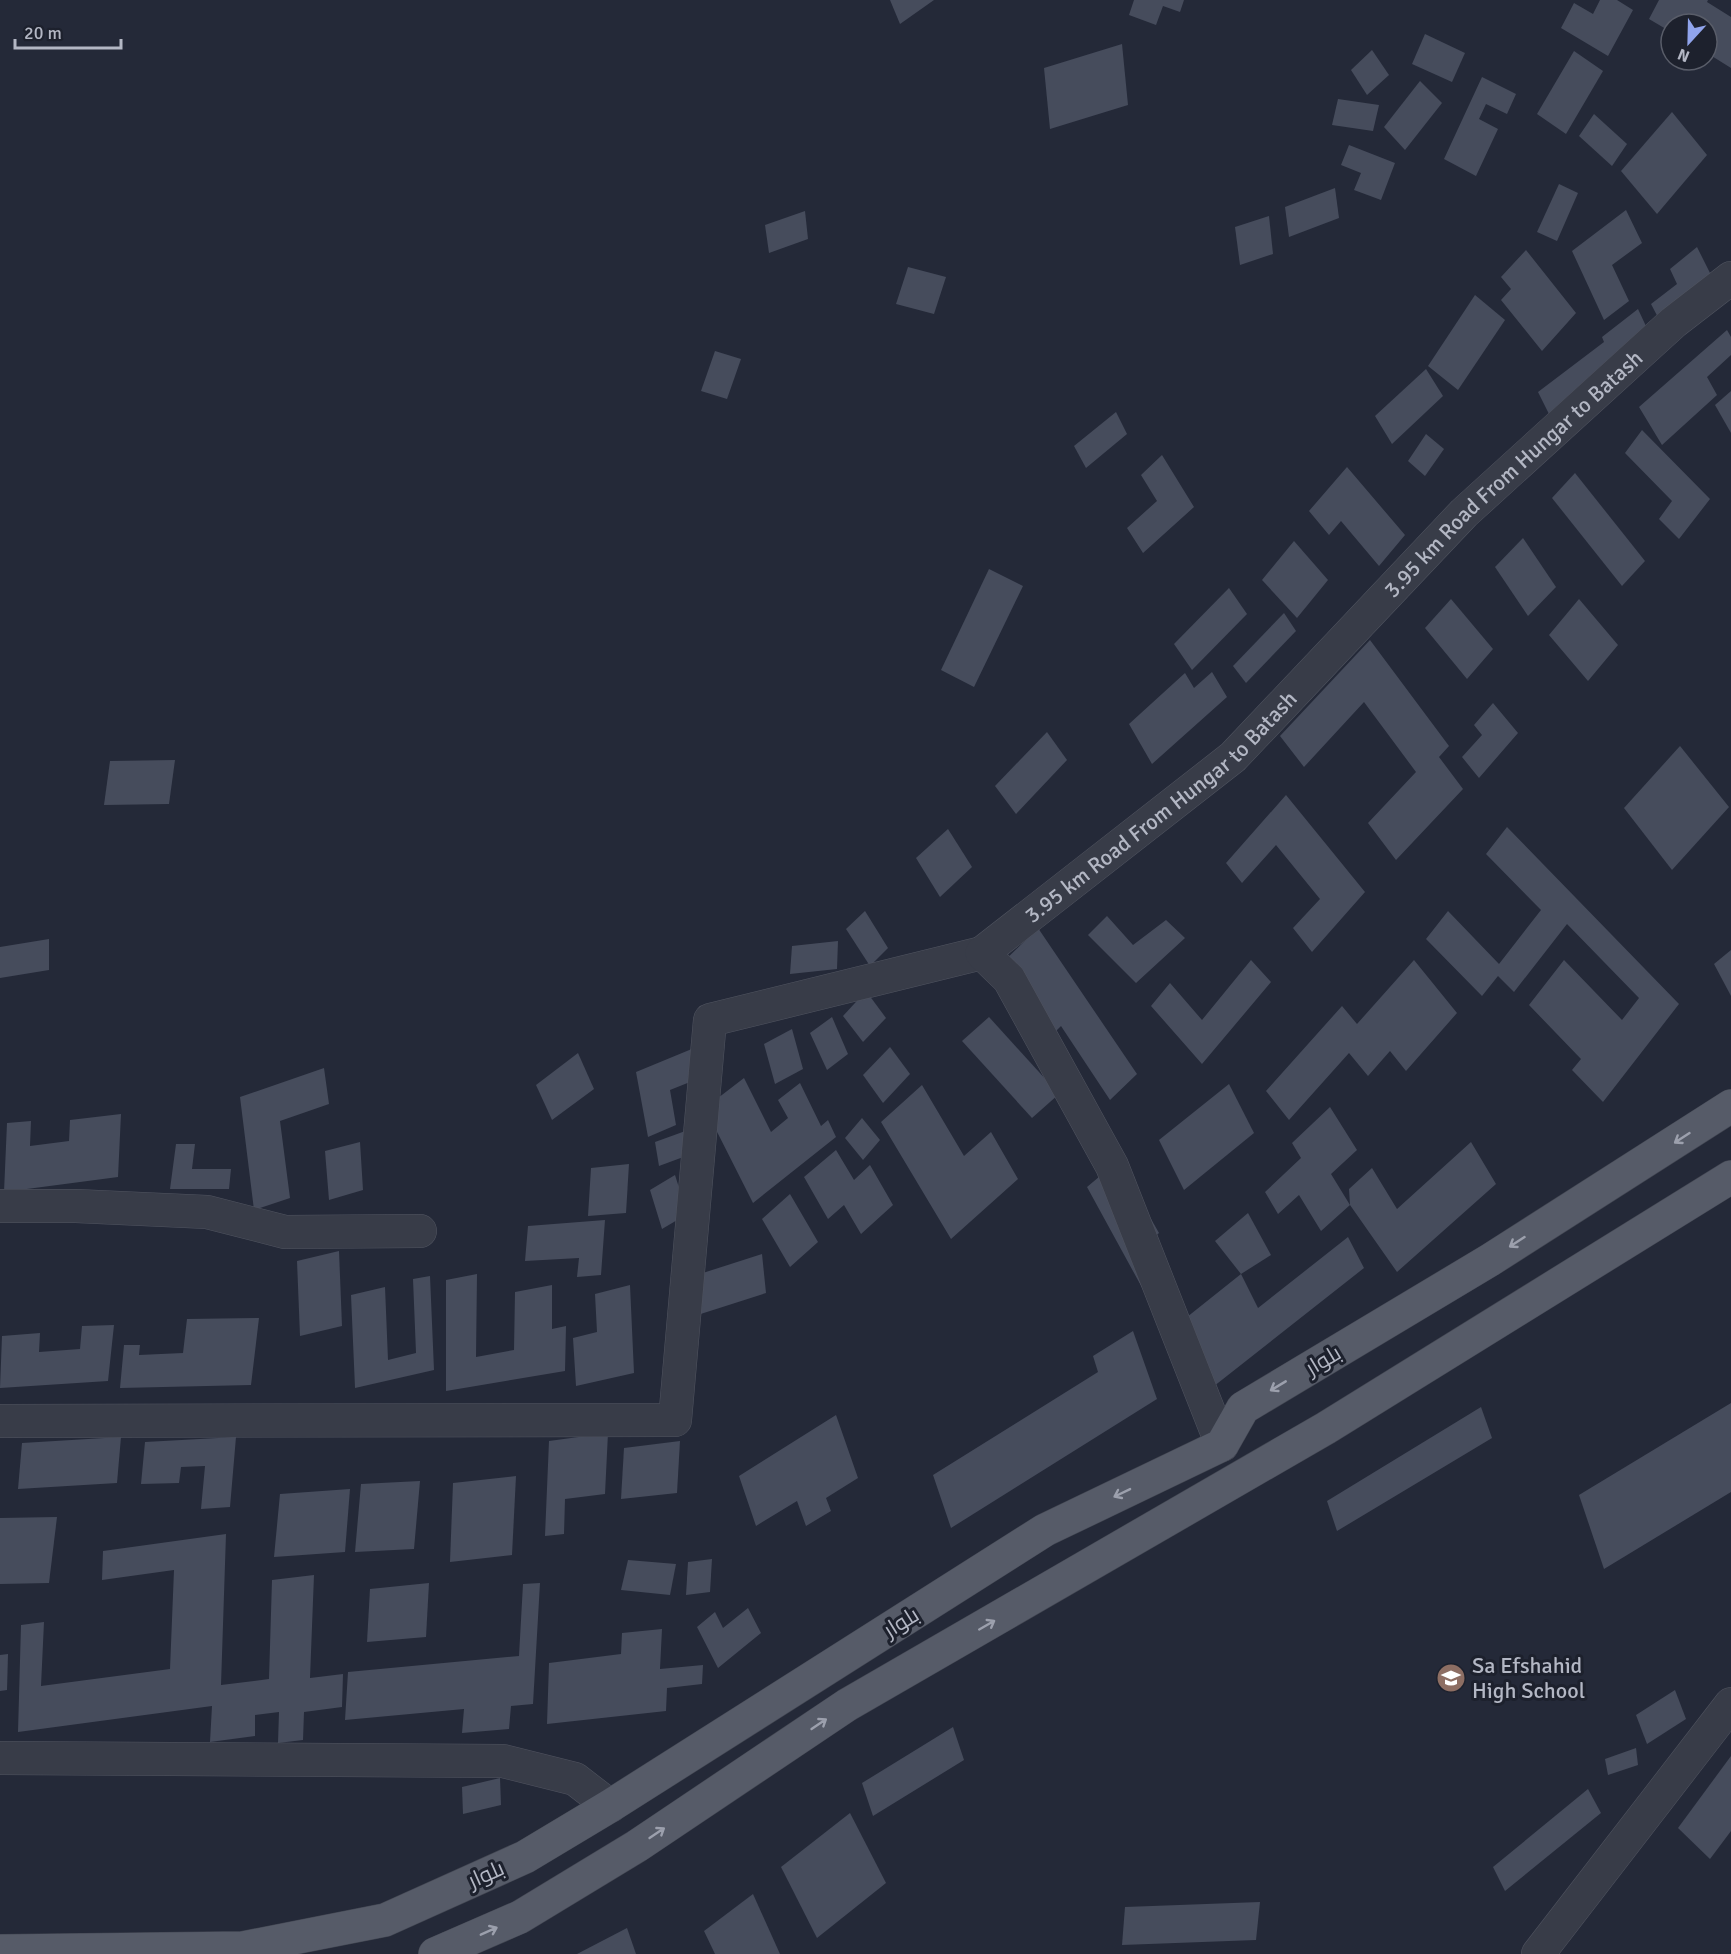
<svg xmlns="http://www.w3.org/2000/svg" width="1731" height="1954" viewBox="0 0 1731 1954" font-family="Signika,Cairo,sans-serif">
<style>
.building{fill:#464c5c}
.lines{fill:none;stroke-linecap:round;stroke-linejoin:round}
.minor-casing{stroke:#505460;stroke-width:34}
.tertiary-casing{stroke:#505460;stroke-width:34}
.primary-casing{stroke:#414551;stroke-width:34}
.minor{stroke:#383c48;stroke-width:33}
.tertiary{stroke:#383c48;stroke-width:33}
.primary{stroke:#565b68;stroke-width:33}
.oneway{stroke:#9ca0ad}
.labels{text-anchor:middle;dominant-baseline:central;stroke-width:6;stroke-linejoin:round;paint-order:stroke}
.street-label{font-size:22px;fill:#b3b7c4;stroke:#1d212d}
.poi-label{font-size:22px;fill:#b3b7c4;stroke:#1d212d;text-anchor:start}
</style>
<rect width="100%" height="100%" fill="#242938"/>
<g class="building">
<polygon points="890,0 934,0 900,24"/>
<polygon points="1134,0 1184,0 1180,12 1163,6 1156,25 1129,15"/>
<polygon points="1600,0 1617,0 1633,10 1608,56 1561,28 1574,3 1593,14"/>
<polygon points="1659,0 1708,0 1707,2 1731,17 1731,68 1707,53 1707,24 1671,24 1671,32 1649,19"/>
<polygon points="1425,34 1465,53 1452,82 1412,64"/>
<polygon points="1122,44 1128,105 1050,129 1044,68"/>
<polygon points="1372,50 1389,75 1367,95 1351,70"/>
<polygon points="1574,51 1603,71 1566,134 1537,114"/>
<polygon points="1482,77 1516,94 1507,114 1486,104 1479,119 1498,129 1476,176 1444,159"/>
<polygon points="1420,81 1442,103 1405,150 1384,127"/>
<polygon points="1338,99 1379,105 1373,131 1332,125"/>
<polygon points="1672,112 1707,155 1657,214 1621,171"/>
<polygon points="1594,114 1627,144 1612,166 1579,136"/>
<polygon points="1349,145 1395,163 1381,200 1354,190 1361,173 1341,165"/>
<polygon points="1559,184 1578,193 1557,241 1537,232"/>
<polygon points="1335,188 1339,218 1289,237 1285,207"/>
<polygon points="1626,210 1642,243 1612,265 1629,301 1604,320 1572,251"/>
<polygon points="805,211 808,239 769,253 765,225"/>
<polygon points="1269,216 1273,254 1240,265 1235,227"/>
<polygon points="1697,247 1716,285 1663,327 1651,304 1677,284 1670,269"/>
<polygon points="1526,250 1576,313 1542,351 1501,300 1511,289 1501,277"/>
<polygon points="908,267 946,277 934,314 896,304"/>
<polygon points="1475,295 1505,320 1458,390 1428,366"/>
<polygon points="1638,309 1652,339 1550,416 1538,392 1604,342 1602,337"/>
<polygon points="1727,330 1731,337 1731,355 1707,377 1717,395 1662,445 1639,407"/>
<polygon points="715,351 741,359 727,399 701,391"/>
<polygon points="1426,369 1443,396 1392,444 1375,416"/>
<polygon points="1731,391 1731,433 1715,405"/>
<polygon points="1116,412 1127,434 1086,468 1074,446"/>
<polygon points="1642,430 1710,499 1679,539 1659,519 1672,501 1625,453"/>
<polygon points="1426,434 1444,449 1425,476 1408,461"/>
<polygon points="1162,455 1194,507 1143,553 1127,528 1157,501 1141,475"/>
<polygon points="1347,467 1405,535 1379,566 1341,521 1329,535 1309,511"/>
<polygon points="1575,473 1645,561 1622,586 1552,498"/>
<polygon points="1523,538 1556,587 1528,616 1495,567"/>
<polygon points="1294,541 1328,580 1297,618 1262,580"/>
<polygon points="989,569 1023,586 974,687 941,670"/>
<polygon points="1229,588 1247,614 1192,670 1174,644"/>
<polygon points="1451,599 1493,649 1467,679 1425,628"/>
<polygon points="1579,599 1618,645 1588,681 1549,635"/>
<polygon points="1284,613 1296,631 1246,683 1233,666"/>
<polygon points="1370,640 1449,746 1439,757 1463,789 1396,860 1368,823 1416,772 1364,702 1304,767 1280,736"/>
<polygon points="1212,672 1227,697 1152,764 1129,724 1185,673 1194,688"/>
<polygon points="1493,703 1518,733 1479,778 1462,757 1482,735 1474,725"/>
<polygon points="1047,732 1067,760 1016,814 995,786"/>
<polygon points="1680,746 1729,807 1672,870 1624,808"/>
<polygon points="175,760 169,804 104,805 110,761"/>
<polygon points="1286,795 1365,892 1312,952 1293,928 1320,899 1276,845 1242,883 1226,863"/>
<polygon points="1507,827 1679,1004 1603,1102 1572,1070 1581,1059 1529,1005 1564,960 1622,1020 1639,998 1567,924 1514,992 1498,976 1482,996 1426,939 1448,911 1499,964 1541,910 1486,854"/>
<polygon points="948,829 972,867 940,897 916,858"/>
<polygon points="865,911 888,948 870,966 846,929"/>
<polygon points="1107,916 1133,945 1166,920 1185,938 1136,983 1088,935"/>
<polygon points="1038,928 1137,1074 1110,1100 1061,1026 1042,1045 993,972"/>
<polygon points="49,939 49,970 0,978 0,947"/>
<polygon points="838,941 837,969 790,974 792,946"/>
<polygon points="1731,950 1731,996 1714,964"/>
<polygon points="1251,960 1271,982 1202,1064 1151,1006 1170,983 1202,1020"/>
<polygon points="1414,960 1457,1013 1406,1071 1390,1051 1368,1076 1349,1053 1289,1120 1266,1091 1342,1006 1357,1024"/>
<polygon points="866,991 886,1018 863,1042 843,1016"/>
<polygon points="832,1017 848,1054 827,1070 810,1033"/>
<polygon points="989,1017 1059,1094 1032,1118 962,1041"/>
<polygon points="792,1029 803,1069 775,1084 764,1044"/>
<polygon points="699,1046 705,1076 670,1090 676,1125 648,1137 636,1072"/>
<polygon points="890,1047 910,1074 883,1103 863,1075"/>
<polygon points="578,1053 594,1089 552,1120 536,1085"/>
<polygon points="324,1068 329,1104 280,1121 290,1198 254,1210 240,1097"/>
<polygon points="744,1078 771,1132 788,1118 778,1100 800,1083 821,1126 828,1120 836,1137 753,1203 705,1108"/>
<polygon points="1229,1084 1254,1133 1184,1190 1159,1140"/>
<polygon points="922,1085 964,1156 991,1132 1018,1179 951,1239 881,1122"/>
<polygon points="1330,1107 1357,1150 1331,1174 1350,1205 1321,1231 1299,1195 1278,1214 1265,1192 1301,1158 1292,1143"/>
<polygon points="121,1114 118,1177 4,1192 7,1123 31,1121 30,1146 69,1141 70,1120"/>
<polygon points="862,1118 880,1140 863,1160 845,1138"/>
<polygon points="702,1125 705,1149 659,1166 655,1142"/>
<polygon points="360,1142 363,1190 329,1200 325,1151"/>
<polygon points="1471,1142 1496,1184 1397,1272 1350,1205 1349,1189 1372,1168 1397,1209"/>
<polygon points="176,1144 195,1144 192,1169 231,1169 229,1189 170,1189"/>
<polygon points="836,1150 854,1180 870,1165 893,1205 861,1234 844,1205 828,1219 804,1177"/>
<polygon points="1118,1161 1159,1233 1146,1244 1145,1293 1087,1187"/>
<polygon points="629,1164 626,1213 588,1216 591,1168"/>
<polygon points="675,1175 681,1194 706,1203 662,1229 650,1190"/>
<polygon points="790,1194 818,1242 790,1267 762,1219"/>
<polygon points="1248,1213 1271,1255 1241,1274 1215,1241"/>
<polygon points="605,1220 601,1275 577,1277 579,1258 525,1261 528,1226"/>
<polygon points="1348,1237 1364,1268 1204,1394 1172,1329 1241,1274 1258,1308"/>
<polygon points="339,1251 342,1326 300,1336 297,1261"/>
<polygon points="762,1254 766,1293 685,1319 681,1280"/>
<polygon points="477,1274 476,1357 514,1350 515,1292 552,1285 552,1329 566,1326 565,1371 446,1391 446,1280"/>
<polygon points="430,1276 434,1370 355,1388 351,1295 385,1287 388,1360 416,1353 413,1279"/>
<polygon points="630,1285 634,1373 576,1386 573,1338 597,1332 595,1294"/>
<polygon points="259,1318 251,1385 120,1388 124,1345 140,1345 139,1355 183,1353 187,1319"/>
<polygon points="114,1325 108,1381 0,1388 2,1336 40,1333 39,1352 80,1349 82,1326"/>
<polygon points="1133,1331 1157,1399 951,1528 933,1475 1098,1372 1093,1356"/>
<polygon points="1731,1403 1731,1492 1604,1569 1579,1495"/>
<polygon points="1481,1407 1492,1438 1337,1531 1327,1501"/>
<polygon points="836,1415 858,1478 826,1498 831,1511 806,1526 797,1501 756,1526 739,1476"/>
<polygon points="608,1433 605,1494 565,1499 564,1534 545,1536 549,1441"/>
<polygon points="121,1437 117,1483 18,1489 22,1443"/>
<polygon points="236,1437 230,1507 201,1509 205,1466 181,1467 179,1483 141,1484 145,1442"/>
<polygon points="680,1441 677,1493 621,1499 624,1448"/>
<polygon points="516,1476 512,1555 450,1562 453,1483"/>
<polygon points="420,1481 414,1549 355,1552 361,1484"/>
<polygon points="350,1489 345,1552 274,1557 280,1494"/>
<polygon points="57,1517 49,1583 0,1584 0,1518"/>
<polygon points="226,1534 221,1685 269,1679 272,1580 314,1575 310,1678 343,1674 342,1707 304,1712 303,1740 278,1743 279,1712 255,1715 255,1736 210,1742 212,1706 18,1732 21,1625 44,1622 41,1686 170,1669 174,1570 102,1580 103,1551"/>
<polygon points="712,1559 710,1592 686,1595 688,1562"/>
<polygon points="628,1560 676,1564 670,1595 621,1590"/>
<polygon points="429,1583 426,1637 367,1642 370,1589"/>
<polygon points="540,1583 533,1704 511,1706 509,1729 462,1733 464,1709 345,1720 348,1672 519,1656 523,1584"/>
<polygon points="748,1608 761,1633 718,1668 697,1627 715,1612 723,1628"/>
<polygon points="662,1629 660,1669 703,1665 702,1684 667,1688 666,1711 547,1724 549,1663 621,1654 622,1633"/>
<polygon points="8,1654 7,1690 0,1691 0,1655"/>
<polygon points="1675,1690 1686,1719 1647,1744 1636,1715"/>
<polygon points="953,1727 964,1760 873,1816 862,1783"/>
<polygon points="1636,1748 1638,1765 1608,1775 1605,1759"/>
<polygon points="1731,1756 1731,1831 1710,1859 1678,1828"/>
<polygon points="500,1778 501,1805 463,1814 462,1787"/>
<polygon points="1588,1789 1601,1813 1505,1891 1493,1867"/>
<polygon points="850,1813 886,1883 817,1938 781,1867"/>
<polygon points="753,1894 780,1954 715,1954 704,1931"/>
<polygon points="1260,1902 1256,1940 1122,1945 1125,1907"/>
<polygon points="627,1928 636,1954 577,1954"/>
</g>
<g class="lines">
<g class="minor-casing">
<g id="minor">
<polyline points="0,1206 76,1206 207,1212 285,1232 420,1231"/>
<polyline points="0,1421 675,1420 710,1020 982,953"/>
<polyline points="0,1758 503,1761 575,1779 610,1806"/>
<polyline points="1538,1954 1731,1704"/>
</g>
</g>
<g class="tertiary-casing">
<g id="tertiary">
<path id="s1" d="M1222,1445L1112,1166L1009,979L982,953L1233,757L1464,513L1674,322L1731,278"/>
</g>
</g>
<g class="primary-casing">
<g id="primary">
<polyline points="0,1951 243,1948 385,1920 525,1857 610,1806 1045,1530 1222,1445 1243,1408 1490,1260 1731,1106"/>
<polyline points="435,1954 520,1917 637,1846 847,1705 1326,1428 1731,1177"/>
</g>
</g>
<use href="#minor" class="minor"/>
<use href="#tertiary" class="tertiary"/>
<use href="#primary" class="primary"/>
</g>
<defs><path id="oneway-shaft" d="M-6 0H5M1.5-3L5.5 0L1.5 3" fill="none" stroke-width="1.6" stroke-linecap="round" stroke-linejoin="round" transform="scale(1.5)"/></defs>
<g class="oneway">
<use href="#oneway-shaft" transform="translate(1682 1138) rotate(147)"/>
<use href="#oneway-shaft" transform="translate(1517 1242) rotate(147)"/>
<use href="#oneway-shaft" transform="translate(1278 1386) rotate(149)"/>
<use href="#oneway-shaft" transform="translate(1122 1493) rotate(154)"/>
<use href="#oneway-shaft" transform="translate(987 1625) rotate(-30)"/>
<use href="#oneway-shaft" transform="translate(819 1724) rotate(-34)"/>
<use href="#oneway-shaft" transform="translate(657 1833) rotate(-34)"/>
<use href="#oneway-shaft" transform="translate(489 1931) rotate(-24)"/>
</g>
<defs>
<g id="school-disc" transform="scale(1.5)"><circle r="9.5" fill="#8d6e63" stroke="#1d212d"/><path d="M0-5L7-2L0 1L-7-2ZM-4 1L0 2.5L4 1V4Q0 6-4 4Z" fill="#fff"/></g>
</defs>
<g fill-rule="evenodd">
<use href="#school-disc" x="1451" y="1678"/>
</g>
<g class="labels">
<g class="street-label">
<text stroke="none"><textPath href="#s1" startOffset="1268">3.95 km Road From Hungar to Batash</textPath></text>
<text stroke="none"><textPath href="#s1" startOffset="782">3.95 km Road From Hungar to Batash</textPath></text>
<text transform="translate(1323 1360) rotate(-31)">بلوار</text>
<text transform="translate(901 1622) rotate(-32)">بلوار</text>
<text transform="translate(486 1874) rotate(-24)">بلوار</text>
</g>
<g class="poi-label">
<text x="1472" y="1665">Sa Efshahid<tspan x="1472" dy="25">High School</tspan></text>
</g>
</g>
<g transform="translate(1689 42) rotate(202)"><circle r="28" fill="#1d212d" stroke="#595d69" stroke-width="1.5"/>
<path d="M0-4.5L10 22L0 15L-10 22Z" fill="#90a4ec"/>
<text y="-9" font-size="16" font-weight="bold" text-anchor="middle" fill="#b3b7c4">N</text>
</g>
<path d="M15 39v9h106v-9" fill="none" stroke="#b3b7c4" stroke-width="3"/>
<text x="24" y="39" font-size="18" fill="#b3b7c4" stroke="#1d212d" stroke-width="4.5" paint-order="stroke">20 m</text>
</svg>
